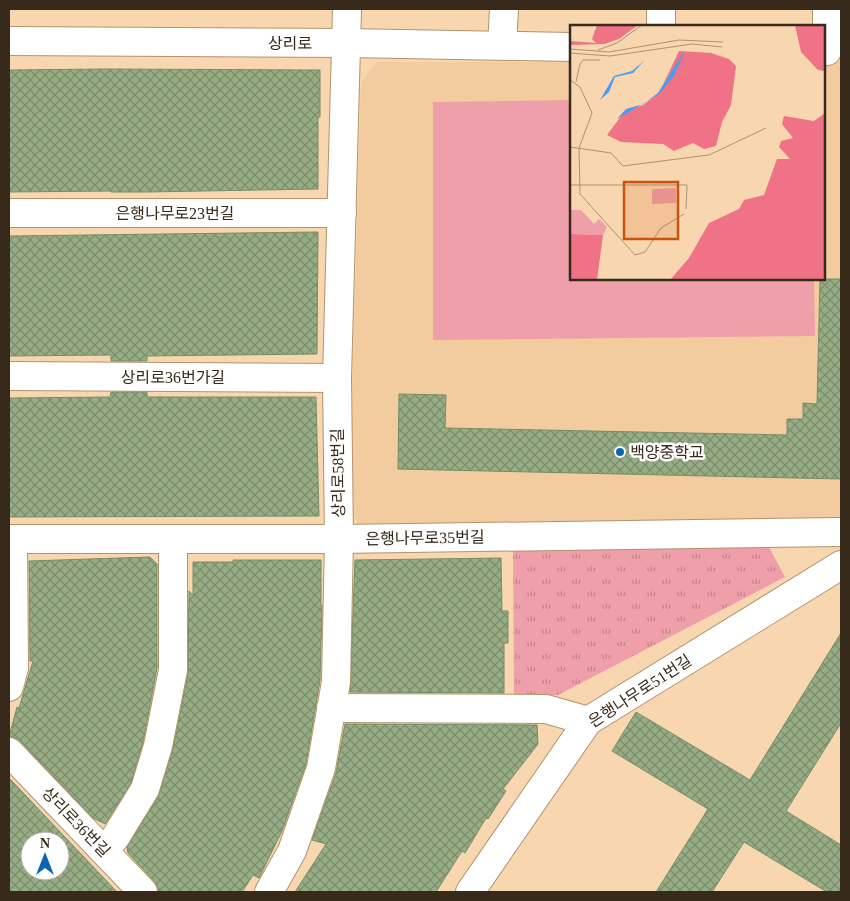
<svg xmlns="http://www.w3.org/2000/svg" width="850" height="901" viewBox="0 0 850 901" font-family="'Times New Roman','Noto Sans KR',serif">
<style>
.built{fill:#f2cc9f}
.grass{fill:url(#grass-tufts)}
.garden{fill:#ee9fa9}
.building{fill:url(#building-cross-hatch);stroke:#778c65;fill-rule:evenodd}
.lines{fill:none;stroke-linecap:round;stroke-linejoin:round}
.minor-casing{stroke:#b1936e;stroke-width:30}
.minor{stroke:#fff;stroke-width:28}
.poi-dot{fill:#0b65b3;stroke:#fefefe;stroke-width:2}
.labels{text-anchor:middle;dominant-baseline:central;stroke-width:5;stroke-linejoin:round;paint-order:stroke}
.street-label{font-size:16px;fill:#372a1b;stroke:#fefefe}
.poi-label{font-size:16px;fill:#372a1b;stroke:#fefefe;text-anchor:start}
.inset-road{fill:none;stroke:#ab9274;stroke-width:1}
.view{fill:#cd520e;fill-opacity:0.15;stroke:#cd520e;stroke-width:2.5}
.inset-edge{fill:none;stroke:#372a1b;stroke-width:2.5}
</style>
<defs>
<pattern id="grass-tufts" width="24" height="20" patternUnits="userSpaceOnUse" patternTransform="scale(1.25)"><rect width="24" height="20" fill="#ee9fa9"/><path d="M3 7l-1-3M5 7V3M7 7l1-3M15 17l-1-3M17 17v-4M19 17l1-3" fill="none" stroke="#c28289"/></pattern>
<pattern id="building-cross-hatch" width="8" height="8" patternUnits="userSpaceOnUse" patternTransform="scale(1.25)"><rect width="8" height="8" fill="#97ad85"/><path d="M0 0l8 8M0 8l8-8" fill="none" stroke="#7c8d6c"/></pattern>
</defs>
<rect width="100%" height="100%" fill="#f8d7b0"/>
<polygon class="built" points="377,62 571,62 571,279 824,279 824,62 841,62 841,519 359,527 349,502 361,82"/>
<polygon class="grass" points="769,547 785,577 558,695 514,696 513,549"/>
<polygon class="garden" points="571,100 571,279 814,279 815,336 433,340 433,102"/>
<g class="building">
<polygon points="105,69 320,70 320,117 318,117 318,189 147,192 111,192 111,191 9,192 9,70"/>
<polygon points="318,232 317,354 147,356 147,361 111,361 111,355 9,356 9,236"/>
<polygon points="820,279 841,279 841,479 398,469 399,394 446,395 445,428 787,435 787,419 803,419 803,403 817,404"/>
<polygon points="111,392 147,392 147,397 316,397 319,516 9,517 9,398 110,397"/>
<polygon points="150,557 157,564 157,668 143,742 131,783 105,824 93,818 20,741 14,737 9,737 17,707 19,708 33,661 30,661 29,561"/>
<polygon points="501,558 502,611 508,611 508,643 504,643 504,693 350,692 355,560"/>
<polygon points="233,560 321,560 321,606 322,605 320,680 306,764 282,831 259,878 253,875 242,892 158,892 158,888 154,881 128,853 127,847 158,797 173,749 188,673 189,591 193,595 193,562 233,562"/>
<polygon points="841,633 841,723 786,811 841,845 841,892 827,892 744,842 712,892 656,892 708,809 612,751 636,712 750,780"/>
<polygon points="345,724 537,725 538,744 503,789 506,791 488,819 486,818 465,853 462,851 436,892 295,892 326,844 312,840 336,773"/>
<path d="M9,778L117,892H9ZM30,841H60V871H30Z"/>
</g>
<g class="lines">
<g class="minor-casing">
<g id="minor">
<polyline points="661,9 661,26"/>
<polyline points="827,9 827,51"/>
<polyline points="9,41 348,43 571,47"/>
<polyline points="502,45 504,9"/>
<polyline points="9,213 342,213"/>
<polyline points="9,376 337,378"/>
<polyline points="9,539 339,539 841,532"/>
<polyline points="9,687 14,668 13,539"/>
<polyline points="331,708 546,709 588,721"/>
<polyline points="9,752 143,892"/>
<polyline points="103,850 115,838 145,789 158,746 173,670 173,539"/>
<polyline points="269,892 292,851 321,768 336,682 339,539 337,378 347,9"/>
<polyline points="470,892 588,721 841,565"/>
</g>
</g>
<use href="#minor" class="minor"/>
</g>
<circle class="poi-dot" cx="620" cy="452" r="5"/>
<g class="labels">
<g class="street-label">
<text x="290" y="43">상리로</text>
<text x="175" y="213">은행나무로23번길</text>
<text x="173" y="377">상리로36번가길</text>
<text transform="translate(338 473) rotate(-91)">상리로58번길</text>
<text transform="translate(425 538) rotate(-1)">은행나무로35번길</text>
<text transform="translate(640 691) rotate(-33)">은행나무로51번길</text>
<text transform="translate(76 822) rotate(46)">상리로36번길</text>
</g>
<g class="poi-label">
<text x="630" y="452">백양중학교</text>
</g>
</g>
<g transform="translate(570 25)">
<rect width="255" height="255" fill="#f8d7b0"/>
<path d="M0,185H11L24,199L29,194L37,202L33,210L0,209Z" fill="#ee9fa9"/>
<path d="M27,0H68L49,14L34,19L0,20V16L26,18L22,14ZM225,0H255V46L248,45L231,27ZM109,26L141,28L159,34L166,41L161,80L152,97L146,121L134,124L123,118L104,126L93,119L51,117L37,110L55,86L73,80L89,68ZM255,88V255H100L119,233L139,198L169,184L174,175L194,170L207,134H220L209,122L211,116L223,113L212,99L214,91L244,96ZM0,209L33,210L27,255H0Z" fill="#ef7287"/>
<path d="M106,163V178L82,179V164Z" fill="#ee9fa9"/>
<path d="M115,25L104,51L89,69L47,94L56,84L73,79L88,68ZM74,36L63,48L45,52L39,67L30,75L44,51L62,46Z" fill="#479df5"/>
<path class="inset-road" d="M0,24L39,27L109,15L153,17M28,25L47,18L72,0M0,28L40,31L122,19L152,22M10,39L13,35H30M0,55L10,62L22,88L9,123M6,57L10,39M0,122L41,128L53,141L76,138L139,130L196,103M9,123L10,169L65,230L75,227L91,203L114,189M0,160H117L116,184"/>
<path class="view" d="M54,157H108V214H54Z"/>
<rect width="255" height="255" class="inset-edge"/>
</g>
<rect width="850" height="901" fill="none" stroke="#372a1b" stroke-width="20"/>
<g transform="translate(45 856)"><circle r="24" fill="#fefefe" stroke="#aea9a3"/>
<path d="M0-4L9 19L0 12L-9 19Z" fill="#0b65b3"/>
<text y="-8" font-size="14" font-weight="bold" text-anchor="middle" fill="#372a1b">N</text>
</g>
</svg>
